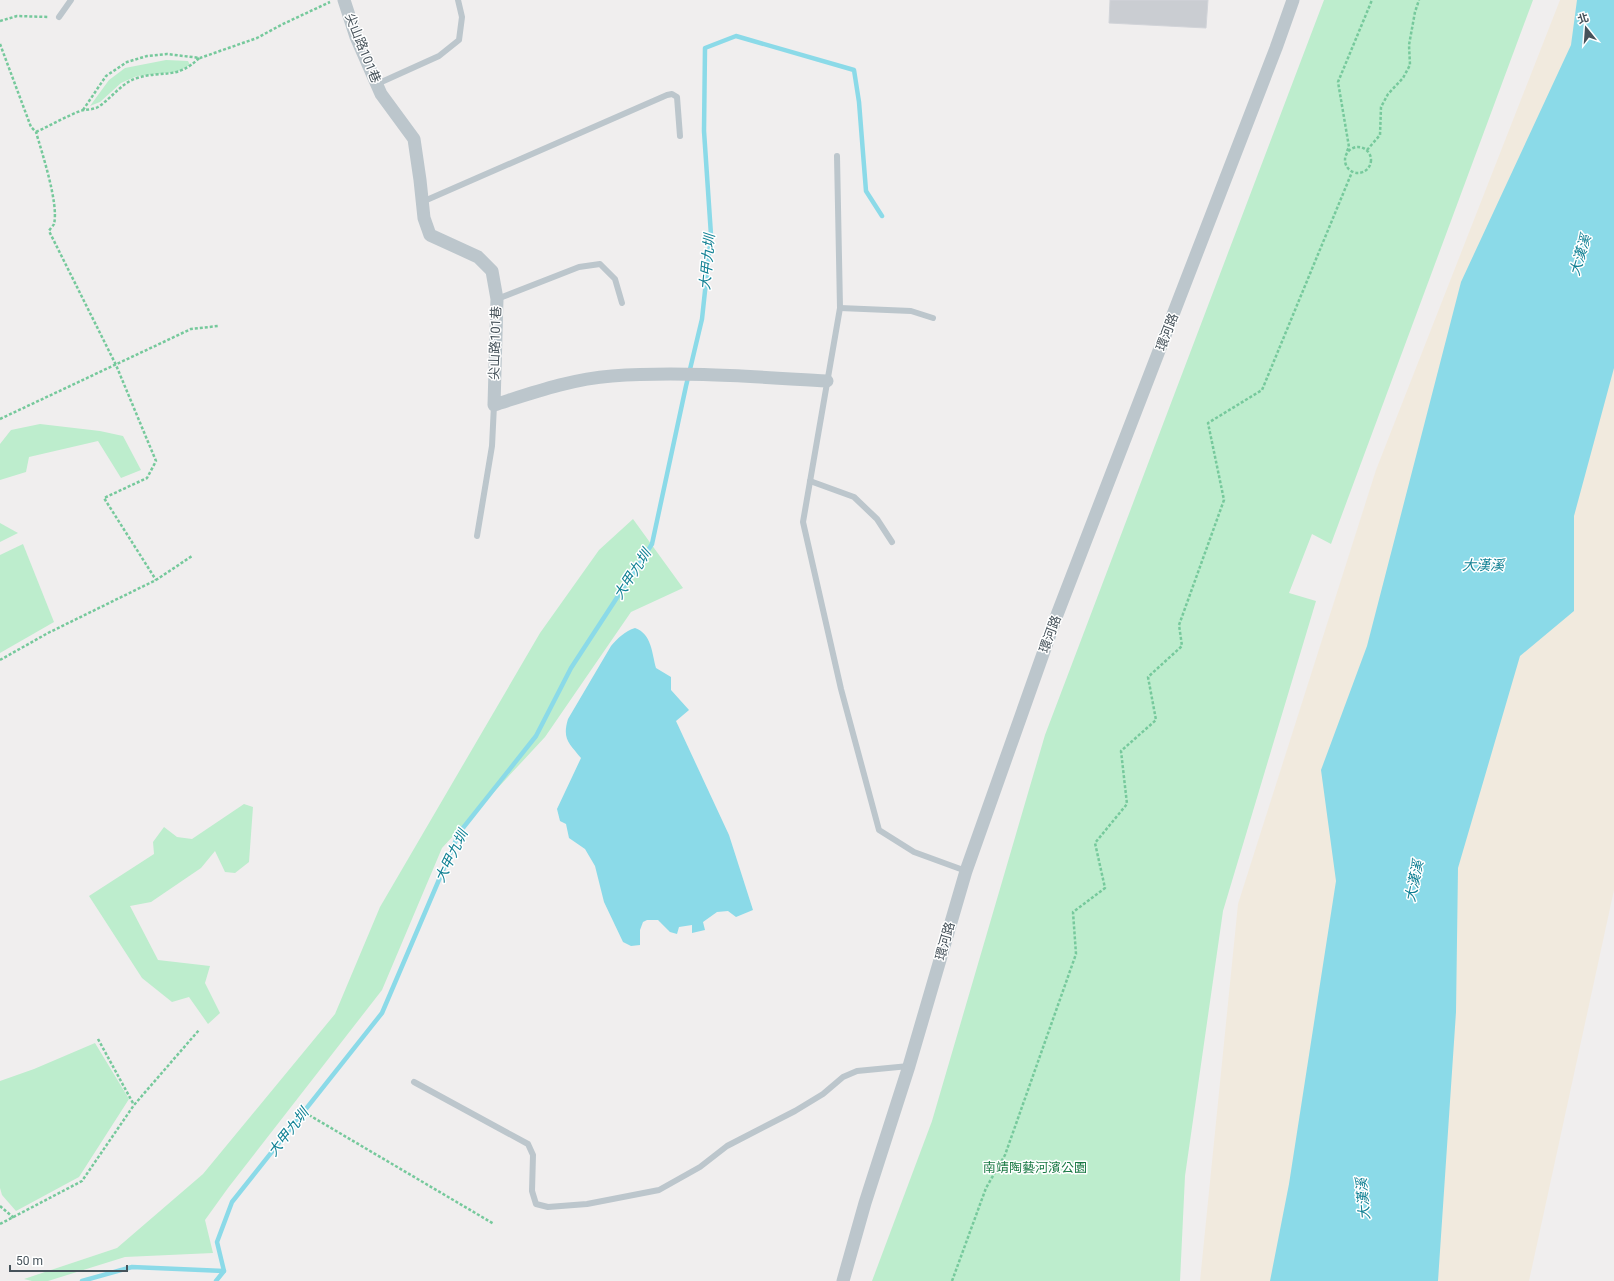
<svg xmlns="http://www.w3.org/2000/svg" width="1614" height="1281" viewBox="0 0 1614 1281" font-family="Roboto,'Noto Sans TC',sans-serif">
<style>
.green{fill:#bdedcd}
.sand{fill:#f1eade}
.water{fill:#8bdae8}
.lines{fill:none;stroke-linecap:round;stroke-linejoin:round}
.stream{stroke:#8bdae8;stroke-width:4.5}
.building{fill:#cacdd2;stroke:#d2d4d9}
.path{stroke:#76c99c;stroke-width:2.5;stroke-dasharray:3 2;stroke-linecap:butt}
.service{stroke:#bcc6cc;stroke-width:6}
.minor{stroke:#bcc6cc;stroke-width:13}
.labels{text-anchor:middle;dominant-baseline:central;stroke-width:3;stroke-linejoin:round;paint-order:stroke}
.street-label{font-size:13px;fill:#46525a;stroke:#fff}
.park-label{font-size:13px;fill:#1a7944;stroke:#fff}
.water-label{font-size:14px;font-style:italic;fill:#118194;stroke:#fff}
</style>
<rect width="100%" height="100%" fill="#f0eeee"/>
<g class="green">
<polygon points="1324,0 1533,0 1331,544 1312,534 1289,593 1316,601 1223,911 1185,1176 1180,1281 872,1281 932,1121 1045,735"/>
<polygon points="166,60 188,61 190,65 177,72 137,76 121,83 100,102 90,106 109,80 125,68"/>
<polygon points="40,424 100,431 123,436 141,470 121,478 98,441 29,457 26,472 0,480 0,444 11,430"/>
<polygon points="633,519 683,588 631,612 545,737 442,848 382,990 228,1188 205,1220 213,1253 125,1257 48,1281 32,1281 24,1279 117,1248 203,1174 335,1014 380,907 540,633 599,550"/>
<polygon points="0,523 18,533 0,542"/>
<polygon points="23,544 54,622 0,653 0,555"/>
<polygon points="244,804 253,807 249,862 235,873 225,872 215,851 201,868 151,902 130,906 158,960 210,966 205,983 220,1013 208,1024 189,997 172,1002 142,978 89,896 154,854 153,842 164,827 177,837 192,839"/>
<polygon points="95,1043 129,1099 79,1177 16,1211 2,1195 0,1188 0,1081 34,1069"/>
</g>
<polygon class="sand" points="1560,0 1614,0 1614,890 1529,1281 1200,1281 1238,904 1376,470"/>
<g class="water">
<polygon points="1577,0 1614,0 1614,368 1574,516 1574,611 1520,656 1458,868 1456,1012 1438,1281 1270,1281 1289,1184 1336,881 1321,770 1367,646 1461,282 1571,45"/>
<path d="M635,628C652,634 652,654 656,668L671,677V690L689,710L676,721L729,835L753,910L736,917L728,911L717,912L703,922L705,930L692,933V925L679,927L677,934L670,932L658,920H647L643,922L640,930V945L631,946L623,942L604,902L595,866L585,849L569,838L566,824L560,821L557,809L581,758C569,743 562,739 568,719L611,646C618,638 625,631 635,628Z"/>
</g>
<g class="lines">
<g class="stream">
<polyline points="82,1281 132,1267 224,1271"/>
<polyline points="216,1281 224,1271 217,1242 232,1202 382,1013 459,833 536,736 571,668 652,544 686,386 702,319 711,235 704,131 705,48 736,36 854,70 859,102 866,191 882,216"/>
</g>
</g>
<polygon class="building" points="1110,0 1208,0 1206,28 1109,23"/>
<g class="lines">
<g class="path">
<polyline points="0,21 17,16 49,17"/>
<path d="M0,44L31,127L36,132C42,153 59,204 54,224C53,226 50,229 49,231L116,365L156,461L147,478L104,498L156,580"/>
<polyline points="83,110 106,76 127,62 147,56 167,54 200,58 257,38 281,25 330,2"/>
<path d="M36,132C51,125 65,117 80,111C86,109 93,110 98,107C112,98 121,83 137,78C163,70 177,80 199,58"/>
<circle cx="1358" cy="160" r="13"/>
<polyline points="1367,150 1380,135 1381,107 1388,94 1403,78 1410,65 1409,45 1415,12 1419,0"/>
<polyline points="1347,151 1349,147 1338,82 1372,0"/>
<polyline points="0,419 191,329 218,326"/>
<polyline points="0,660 48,633 156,580 192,556"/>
<polyline points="98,1039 134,1105"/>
<polyline points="309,1115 494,1224"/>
<polyline points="0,1206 14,1218"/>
<polyline points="0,1224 82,1181 134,1105 199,1030"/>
<polyline points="952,1281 986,1188 1005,1155 1076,954 1073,912 1105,888 1095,843 1127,804 1121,751 1156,720 1148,677 1182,646 1179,625 1224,500 1208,423 1262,390 1352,172"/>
</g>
<g class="service">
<polyline points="59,17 71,0"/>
<polyline points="377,84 439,56 459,40 462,17 458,0"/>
<polyline points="837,156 840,308 803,522 841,689 879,830 914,852 966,871"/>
<polyline points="422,202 667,95 672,94 677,97 680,136"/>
<polyline points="497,299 579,267 600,264 615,279 622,303"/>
<polyline points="840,308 911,311 933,318"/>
<polyline points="810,481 854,497 877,519 892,542"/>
<polyline points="477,536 492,446 494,405"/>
<polyline points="414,1082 528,1144 533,1155 532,1191 536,1204 548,1207 587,1204 659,1190 700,1167 727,1146 795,1111 823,1094 843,1077 857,1071 909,1066"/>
</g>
<g class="minor">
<path d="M344,0L356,37L381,94L414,139L420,180L424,218L430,235L478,257L492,271L497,299L494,405C532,393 571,379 612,376C683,371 756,377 827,381"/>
<polyline points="843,1281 865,1203 909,1066 966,871 1055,620 1276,48 1293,0"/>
</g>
</g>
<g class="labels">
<g class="street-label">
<text transform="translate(363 48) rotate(68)">尖山路101巷</text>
<text transform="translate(1167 332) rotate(-69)">環河路</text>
<text transform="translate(495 343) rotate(-88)">尖山路101巷</text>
<text transform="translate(1050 634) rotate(-70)">環河路</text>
<text transform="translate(945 941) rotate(-74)">環河路</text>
</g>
<g class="park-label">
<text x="1035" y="1167">南靖陶藝河濱公園</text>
</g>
<g class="water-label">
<text transform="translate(1580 255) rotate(-73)">大漢溪</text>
<text transform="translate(707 262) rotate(-85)">大甲九圳</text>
<text x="1483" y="565">大漢溪</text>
<text transform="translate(632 574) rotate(-57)">大甲九圳</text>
<text transform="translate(451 856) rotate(-64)">大甲九圳</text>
<text transform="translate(1414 881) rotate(-78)">大漢溪</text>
<text transform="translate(288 1132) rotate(-52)">大甲九圳</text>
<text transform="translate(1363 1199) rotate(-95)">大漢溪</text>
</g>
</g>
<g transform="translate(1586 28) rotate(343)" stroke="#ffffff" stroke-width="3" paint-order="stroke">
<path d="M0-3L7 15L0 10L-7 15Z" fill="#46525a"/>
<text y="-6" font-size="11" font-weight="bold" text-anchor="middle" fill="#46525a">北</text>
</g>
<path d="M10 1265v6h117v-6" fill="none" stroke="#46525a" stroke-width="2"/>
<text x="16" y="1265" font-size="12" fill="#46525a" stroke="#ffffff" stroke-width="3" paint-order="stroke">50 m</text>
</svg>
